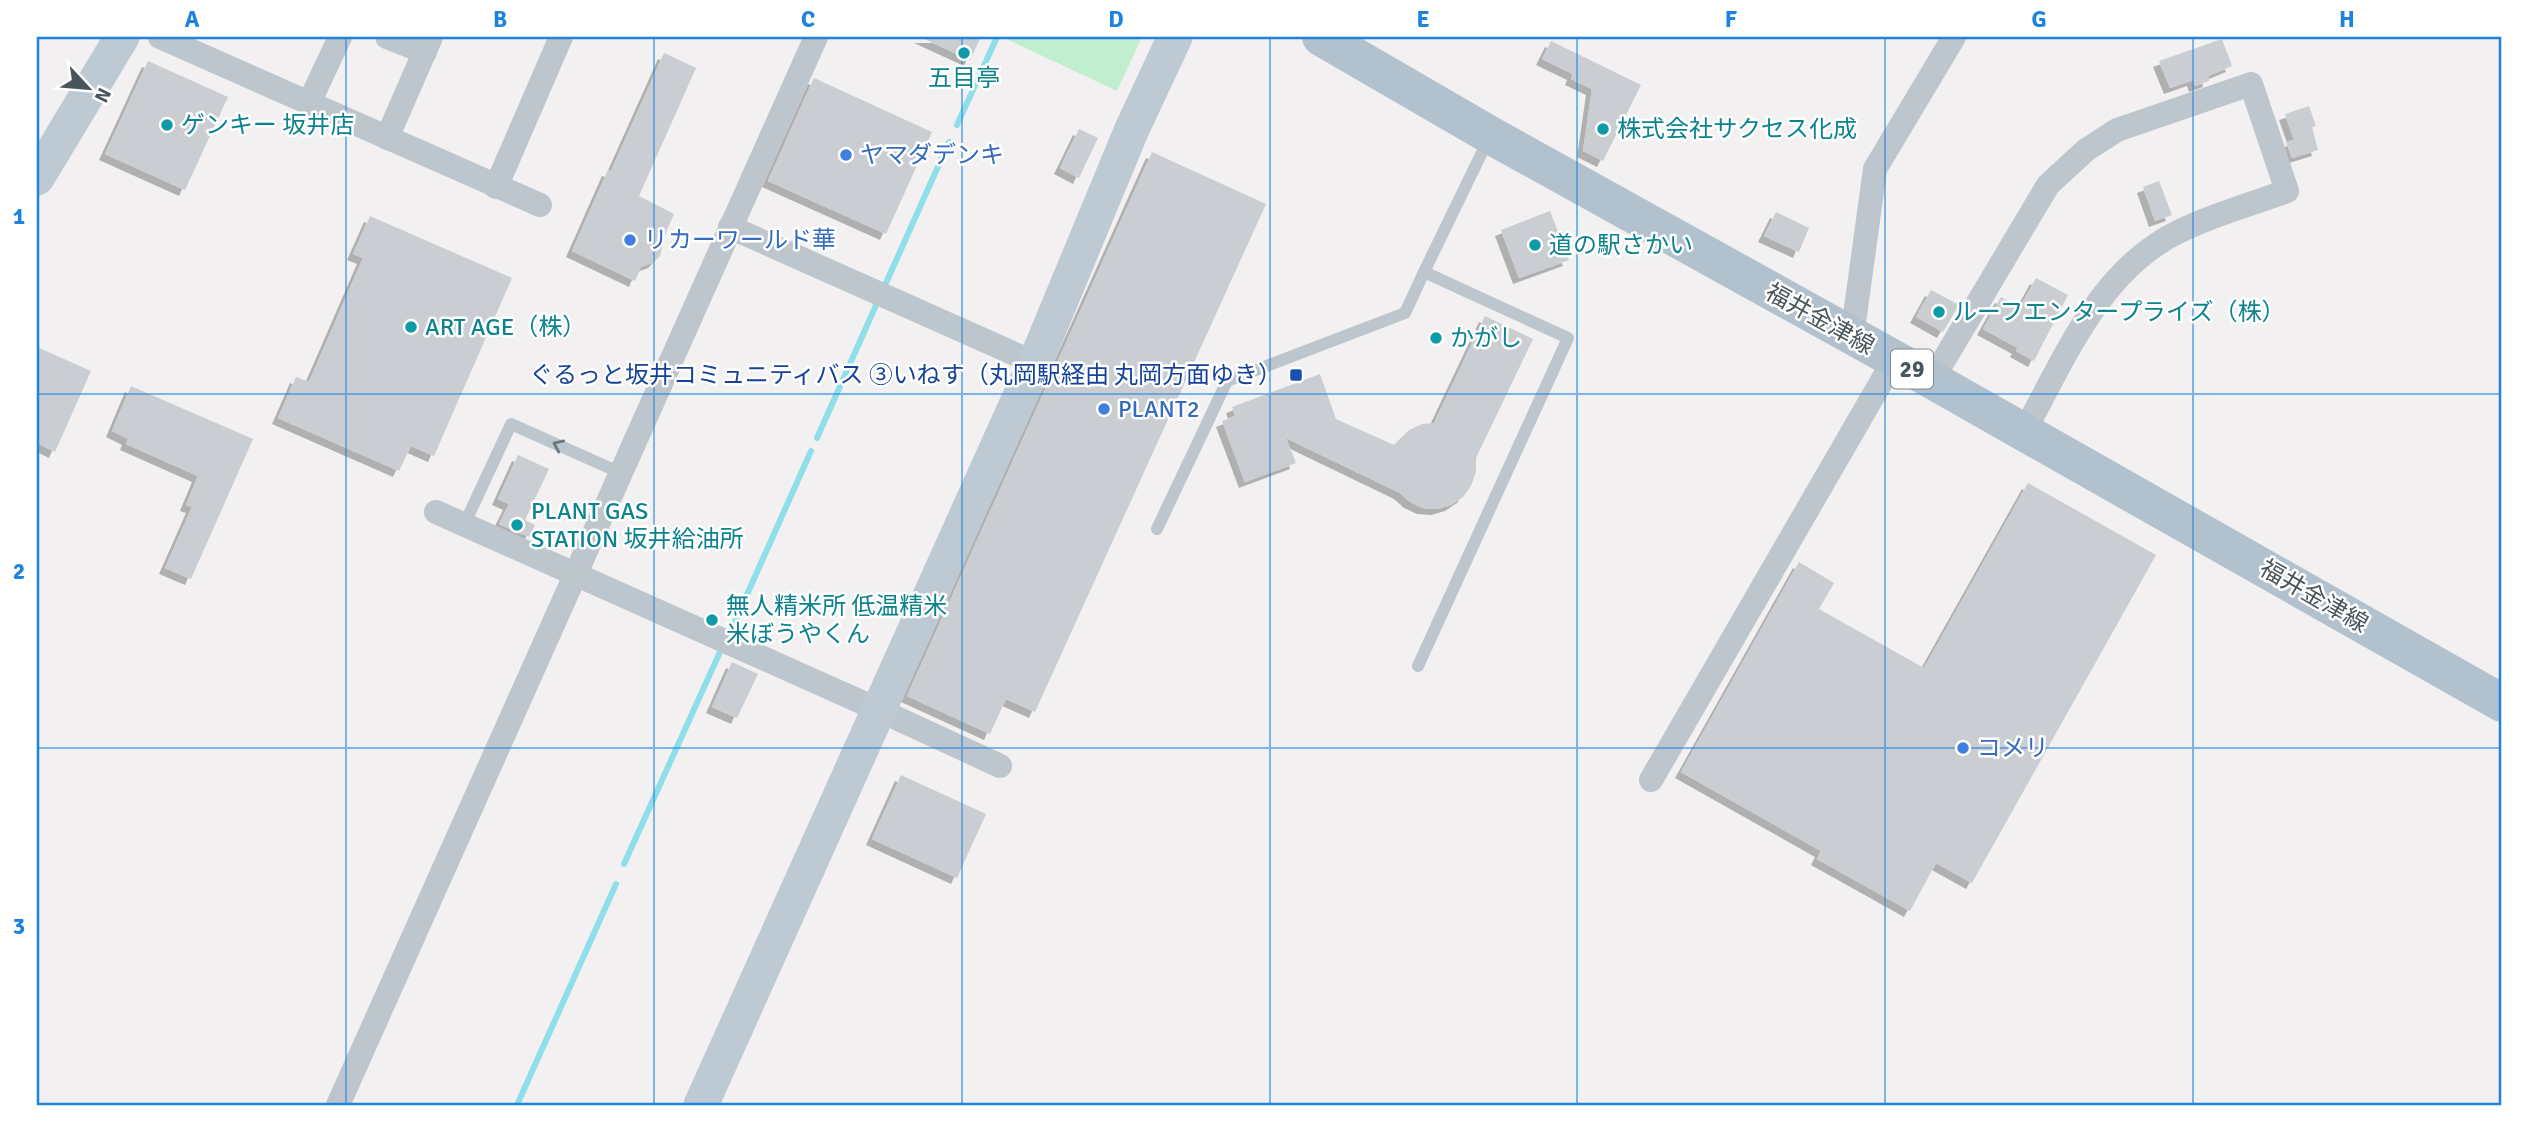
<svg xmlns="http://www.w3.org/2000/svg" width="2539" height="1142" viewBox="0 0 2539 1142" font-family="Signika,'Noto Sans JP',sans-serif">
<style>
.green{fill:#c0eece}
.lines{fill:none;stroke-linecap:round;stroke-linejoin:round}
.stream{stroke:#8fdfea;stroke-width:6}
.building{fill:#caced2;filter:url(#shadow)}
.lane{stroke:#bcc6cc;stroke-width:12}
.street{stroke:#bcc6cc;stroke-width:24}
.secondary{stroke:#becad3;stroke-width:35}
.primary{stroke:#b1c2ce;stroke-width:38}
.oneway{stroke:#6b777e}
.grid{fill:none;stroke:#1e83de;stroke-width:2;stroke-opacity:0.55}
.culture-dot{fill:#0f9aa8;stroke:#fff;stroke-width:2.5}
.shop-dot{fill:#3f7fe0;stroke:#fff;stroke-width:2.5}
.transit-dot{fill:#1a4fb4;stroke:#fff;stroke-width:2.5}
.labels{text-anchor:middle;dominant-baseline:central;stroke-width:5;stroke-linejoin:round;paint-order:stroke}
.shield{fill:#fff;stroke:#7f888e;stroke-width:2}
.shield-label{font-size:23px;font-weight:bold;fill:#48555d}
.culture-label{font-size:24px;fill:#0d838f;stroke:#fff;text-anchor:start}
.shop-label{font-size:24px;fill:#366cbe;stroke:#fff;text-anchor:start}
.street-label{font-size:24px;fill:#48555d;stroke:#fff}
.transit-label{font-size:24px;fill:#164399;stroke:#fff;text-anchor:end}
.neatline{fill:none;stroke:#1e83de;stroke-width:2.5}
.grid-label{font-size:23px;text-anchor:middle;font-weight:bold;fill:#1e83de}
</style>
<defs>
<filter id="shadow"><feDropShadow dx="-6" dy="6" stdDeviation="0" flood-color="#0004"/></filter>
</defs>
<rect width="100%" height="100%" fill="#f2f0f0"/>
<polygon class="green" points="1002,37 1142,37 1117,91"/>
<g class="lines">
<g class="stream">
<polyline points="957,125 997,37"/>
<polyline points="886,283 949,142"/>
<polyline points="817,438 877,303"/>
<polyline points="732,628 811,451"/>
<polyline points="624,864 720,652"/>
<polyline points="517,1105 616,884"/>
</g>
</g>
<g class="building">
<polygon points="920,37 981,37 970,60"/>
<polygon points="2222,39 2232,66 2208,76 2209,81 2195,86 2193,80 2170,88 2159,61"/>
<polygon points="1551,41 1641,85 1603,161 1583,151 1592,89 1571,79 1573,74 1542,59"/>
<polygon points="664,53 696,68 639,196 674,214 666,232 660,256 654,262 641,267 635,281 572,251 608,170 611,171"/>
<polygon points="148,61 228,97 185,190 105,154"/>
<polygon points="814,78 932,132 886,234 768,181"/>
<polygon points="2309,106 2316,126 2312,127 2318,150 2292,158 2286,142 2294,140 2285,114"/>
<polygon points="1079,129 1098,138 1079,178 1060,168"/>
<polygon points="1152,152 1266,204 1035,712 1006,699 990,734 907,696"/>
<polygon points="2159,181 2172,215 2155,221 2143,187"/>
<polygon points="1550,211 1569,260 1519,278 1501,230"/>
<polygon points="1776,212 1809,228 1799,252 1764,236"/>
<polygon points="370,216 512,278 434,456 411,446 399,471 278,418 296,377 309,382 363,258 353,254"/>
<polygon points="2036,278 2068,295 2034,361 2016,351 2018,348 1983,329 2001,297 2020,307"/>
<polygon points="1931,290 1959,305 1943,332 1916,317"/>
<polygon points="1485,316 1533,339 1476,458 1476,472 1471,486 1463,497 1451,505 1437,509 1423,508 1410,502 1400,493 1286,438 1296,463 1245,482 1222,421 1235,416 1232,407 1320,374 1336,419 1394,445 1409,430 1422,424 1434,423"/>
<polygon points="37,347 91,371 55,452 37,443"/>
<polygon points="131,386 253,439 191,579 165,568 192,507 186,505 198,476 126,444 128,439 112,431"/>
<polygon points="518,455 549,469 525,520 535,525 529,537 499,524 509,504 498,499"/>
<polygon points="2028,483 2156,555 1972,883 1936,863 1910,911 1817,859 1821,851 1681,772 1799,562 1834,583 1819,609 1924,668"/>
<polygon points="732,662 758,674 737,718 712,707"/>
<polygon points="901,775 986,814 957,878 872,839"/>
</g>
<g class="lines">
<g class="lane">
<polyline points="465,523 511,424 621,473"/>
<polyline points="1157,529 1227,381 1405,313 1424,272"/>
<polyline points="1418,666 1568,338 1424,272 1488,140"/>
</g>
<g class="street">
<polyline points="160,37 540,205"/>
<polyline points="387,37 425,52"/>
<polyline points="309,103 340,37"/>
<polyline points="387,138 431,37"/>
<polyline points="496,187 561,37"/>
<polyline points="730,227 1035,363"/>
<polyline points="1852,337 1875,169 1954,37"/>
<path d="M1932,380L2048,185L2086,150L2117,130L2251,84L2287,191C2252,204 2215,214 2182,230C2100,268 2065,358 2024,432"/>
<polyline points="436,512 879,710 1000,766"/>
<polyline points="1651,780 1894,360"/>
<polyline points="338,1105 816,37"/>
</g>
<g class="secondary">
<polyline points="37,178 122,37"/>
<polyline points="701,1105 1035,363 1132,129 1175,37"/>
</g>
<polyline class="primary" points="1321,37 1490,135 1932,380 2502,703"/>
</g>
<defs><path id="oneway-chevron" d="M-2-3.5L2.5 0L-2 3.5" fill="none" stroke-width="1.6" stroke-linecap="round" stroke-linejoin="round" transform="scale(1.75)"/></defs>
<use class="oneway" href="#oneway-chevron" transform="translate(558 445) rotate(-156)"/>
<path class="grid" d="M346,37V1105M654,37V1105M962,37V1105M1270,37V1105M1577,37V1105M1885,37V1105M2193,37V1105M37,394H2502M37,748H2502"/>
<g class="culture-dot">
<circle cx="964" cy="53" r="7"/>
<circle cx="167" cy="125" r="7"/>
<circle cx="1603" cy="129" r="7"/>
<circle cx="1535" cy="245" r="7"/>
<circle cx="1939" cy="312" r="7"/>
<circle cx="411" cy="327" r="7"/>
<circle cx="1436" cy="338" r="7"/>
<circle cx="517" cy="525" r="7"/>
<circle cx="712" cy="620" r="7"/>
</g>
<g class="shop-dot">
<circle cx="846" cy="155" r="7"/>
<circle cx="630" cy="240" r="7"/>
<circle cx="1104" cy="409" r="7"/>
<circle cx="1963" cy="748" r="7"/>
</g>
<rect class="transit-dot" x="1289" y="368" width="14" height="14" rx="3.5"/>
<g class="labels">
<rect class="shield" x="1891" y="349.5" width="42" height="39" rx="5"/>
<g class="shield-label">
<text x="1912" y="369">29</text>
</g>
<g class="culture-label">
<text x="964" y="78" text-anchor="middle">五目亭</text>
<text x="181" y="125">ゲンキー 坂井店</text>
<text x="1617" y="129">株式会社サクセス化成</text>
<text x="1549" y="245">道の駅さかい</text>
<text x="1953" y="312">ルーフエンタープライズ（株）</text>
<text x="425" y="327">ART AGE（株）</text>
<text x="1450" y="338">かがし</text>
<text x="531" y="511">PLANT GAS<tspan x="531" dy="28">STATION 坂井給油所</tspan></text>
<text x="726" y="606">無人精米所 低温精米<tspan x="726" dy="28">米ぼうやくん</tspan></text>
</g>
<g class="shop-label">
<text x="860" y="155">ヤマダデンキ</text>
<text x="644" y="240">リカーワールド華</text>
<text x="1118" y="409">PLANT2</text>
<text x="1977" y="748">コメリ</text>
</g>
<g class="street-label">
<text transform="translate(1820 319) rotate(29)">福井金津線</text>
<text transform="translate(2314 596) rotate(30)">福井金津線</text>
</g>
<g class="transit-label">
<text x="1282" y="375">ぐるっと坂井コミュニティバス ③いねす（丸岡駅経由 丸岡方面ゆき）</text>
</g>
</g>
<rect width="2539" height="1142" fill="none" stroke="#ffffff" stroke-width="77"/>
<g transform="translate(88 88) rotate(116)" stroke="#ffffff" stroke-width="5" paint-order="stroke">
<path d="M0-5L12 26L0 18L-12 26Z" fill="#48555d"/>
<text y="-10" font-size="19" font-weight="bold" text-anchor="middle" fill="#48555d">N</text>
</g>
<rect x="38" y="38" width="2462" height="1066" class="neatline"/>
<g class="grid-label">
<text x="192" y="27">A</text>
<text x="500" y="27">B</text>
<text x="808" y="27">C</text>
<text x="1116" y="27">D</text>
<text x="1423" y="27">E</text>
<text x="1731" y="27">F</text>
<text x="2039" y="27">G</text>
<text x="2347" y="27">H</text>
<text x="19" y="224">1</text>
<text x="19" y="579">2</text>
<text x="19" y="934">3</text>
</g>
</svg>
